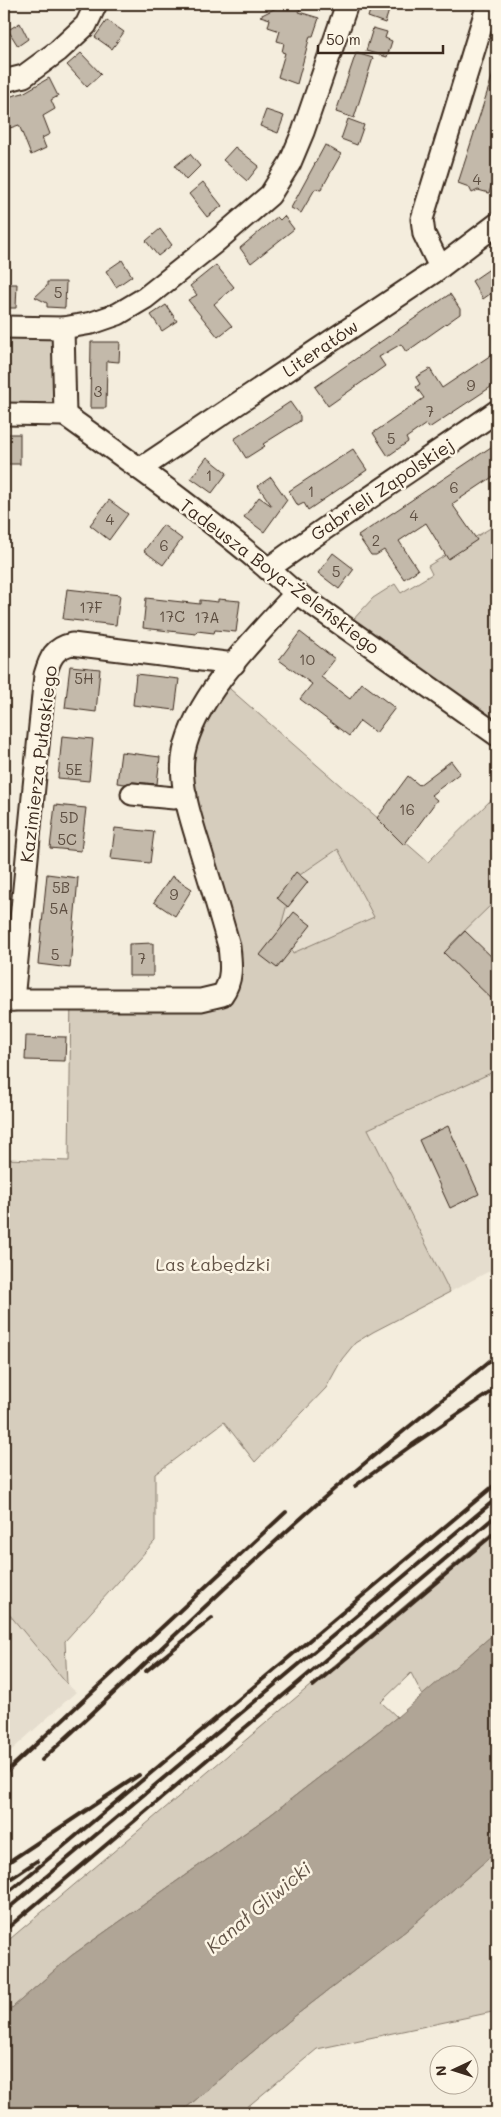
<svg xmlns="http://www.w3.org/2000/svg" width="501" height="2117" viewBox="0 0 501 2117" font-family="Mali,sans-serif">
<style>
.built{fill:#e5ddce}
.green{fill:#d6cdbd;stroke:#887c6e;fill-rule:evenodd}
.water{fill:#b0a596;stroke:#817466}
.building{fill:#c3b9aa;stroke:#3b2a1e}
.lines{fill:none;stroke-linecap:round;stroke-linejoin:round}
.minor-casing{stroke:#3b2a1e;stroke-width:25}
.minor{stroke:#fcf5e5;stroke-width:21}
.rail{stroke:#3b2a1e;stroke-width:4}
.labels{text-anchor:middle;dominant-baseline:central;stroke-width:5;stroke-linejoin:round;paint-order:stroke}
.number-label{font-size:15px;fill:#5d4e41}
.street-label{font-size:18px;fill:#3b2a1e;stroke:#fcf5e5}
.park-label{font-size:18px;fill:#625346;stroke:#fcf5e5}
.water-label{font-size:19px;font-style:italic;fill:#645548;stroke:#fcf5e5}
</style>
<rect width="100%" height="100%" fill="#f4eddd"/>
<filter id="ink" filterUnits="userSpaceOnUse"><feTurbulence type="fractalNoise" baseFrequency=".02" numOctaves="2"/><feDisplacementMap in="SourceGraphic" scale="10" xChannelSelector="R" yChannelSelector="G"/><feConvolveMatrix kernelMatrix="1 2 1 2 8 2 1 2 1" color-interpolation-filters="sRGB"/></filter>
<g filter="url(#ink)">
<g class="built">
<polygon points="339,849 374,917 293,953 281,926 294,879"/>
<polygon points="497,899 497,995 450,944"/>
<polygon points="491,1072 497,1084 497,1267 450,1292 368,1129"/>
<polygon points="4,1608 67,1684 76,1692 4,1757"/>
</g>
<g class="green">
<polygon points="4,335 48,337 55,343 54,406 4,408"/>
<polygon points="497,524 497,749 370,652 350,623 373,598 395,584 401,593 432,574 428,566"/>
<path d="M220,667L230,689L428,862L497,794V899L451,944L497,995V1084L491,1073L368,1129L450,1292L373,1332L355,1343L342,1359L326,1388L255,1462L224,1422L155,1474V1541L65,1641L67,1684L4,1608V1159L69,1161L71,991L196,992L217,987L225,968L177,773ZM338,849L374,917L293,953L281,926L294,879Z"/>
<polygon points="497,1528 497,1631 423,1696 411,1673 381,1702 397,1717 269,1816 71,1956 4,2015 4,1944"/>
<polygon points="497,1851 497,2011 317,2049 240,2113 180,2113 295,2016 407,1930"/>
</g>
<polygon class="water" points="497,1631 497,1851 407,1930 295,2016 180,2113 4,2113 4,2015 71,1956 269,1816 397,1717"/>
<g class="building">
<polygon points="284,4 300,9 299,12 319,18 313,36 310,36 297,84 278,77 285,53 282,52 284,43 277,41 280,31 268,27 270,19 260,16"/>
<polygon points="372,4 391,4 385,23 368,17"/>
<polygon points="107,20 124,32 112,49 95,37"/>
<polygon points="20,23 28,39 18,46 8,30"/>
<polygon points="373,28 387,32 385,38 392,41 387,57 366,51"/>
<polygon points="81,53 101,74 87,87 67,65"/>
<polygon points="356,53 373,58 354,118 336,112"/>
<polygon points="494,71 497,71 497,168 489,193 478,190 472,193 469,187 458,183"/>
<polygon points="49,78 58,96 51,100 55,109 43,116 50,134 42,138 46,148 31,155 19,125 4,130 4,98 23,93"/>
<polygon points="266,110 284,116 278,133 260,126"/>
<polygon points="348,119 364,125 357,145 341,139"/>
<polygon points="325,145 341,154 321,190 315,189 301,213 291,208"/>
<polygon points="235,147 259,166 247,181 223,160"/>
<polygon points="190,154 200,166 186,180 175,166"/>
<polygon points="203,182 222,206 207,217 189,194"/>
<polygon points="284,216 294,229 251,263 240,248 272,221 277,217 280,220"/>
<polygon points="160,229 172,245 158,256 146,241"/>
<polygon points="122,260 132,276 116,287 106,271"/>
<polygon points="216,265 234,287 214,304 232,326 218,337 188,300 197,295 190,286"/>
<polygon points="491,268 497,278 497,289 483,299 472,281"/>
<polygon points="47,282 66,282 65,308 47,307 47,303 35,297 47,286"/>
<polygon points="4,284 17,284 16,308 4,308"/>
<polygon points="450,294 460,309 460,314 406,352 401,344 379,357 385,366 328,406 315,387"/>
<polygon points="166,305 177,321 162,331 151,315"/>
<polygon points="91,342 120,342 119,362 107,361 106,408 90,408"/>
<polygon points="497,351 497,383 429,428 426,424 406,438 408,442 388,456 373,433 424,398 416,387 420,384 416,377 430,369 442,388"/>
<polygon points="290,402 300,416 300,421 263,444 265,446 246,458 234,439"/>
<rect x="4" y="434" width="16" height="30"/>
<polygon points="497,443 497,474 452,504 477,540 448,559 426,523 399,541 418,570 404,579 384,550 376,555 371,555 358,536"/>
<polygon points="353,449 367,470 308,510 304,503 298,506 289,491"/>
<polygon points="207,457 227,473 212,493 191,478"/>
<polygon points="271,477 287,500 264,532 244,517 259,497 272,506 258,486"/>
<polygon points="109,500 128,514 109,540 90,525"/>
<polygon points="163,525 182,539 163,565 144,551"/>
<polygon points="333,553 354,569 339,589 318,573"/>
<polygon points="67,589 120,595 116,625 63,619"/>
<polygon points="146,598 200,604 200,600 218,602 218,599 240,601 236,632 215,630 214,633 197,631 196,634 143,628"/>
<polygon points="300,632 335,659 321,677 350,699 362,683 395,708 376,733 360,721 349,736 300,699 312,684 279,660"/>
<polygon points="70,666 100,669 96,712 65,708"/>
<polygon points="136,674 179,679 175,710 133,705"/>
<polygon points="62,736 93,739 89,781 58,778"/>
<polygon points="121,752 160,757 157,784 133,782 125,784 117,783"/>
<polygon points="451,761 460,773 431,795 437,800 404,845 377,818 408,776 419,785"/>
<polygon points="55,805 86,808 81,851 50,848"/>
<polygon points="115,828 154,832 150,863 111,859"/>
<polygon points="296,872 308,882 288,907 277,898"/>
<polygon points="47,874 78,878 70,968 38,964"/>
<polygon points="172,876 192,889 175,916 154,902"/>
<polygon points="294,912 311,925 277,968 260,955"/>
<polygon points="465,931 497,962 497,1004 444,953"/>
<polygon points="153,943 153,976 129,976 129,944"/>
<polygon points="26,1036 66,1037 65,1061 25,1060"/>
<polygon points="448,1126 479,1194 450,1208 419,1140"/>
</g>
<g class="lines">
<g class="minor-casing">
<g id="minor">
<polyline points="4,81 24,76 58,51 86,25 96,4"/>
<polyline points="440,267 424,234 422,219 488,4"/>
<polyline points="4,327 63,328 92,323 118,314 145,298 213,244 270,195 290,163 303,132 347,4"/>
<polyline points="63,328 65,415"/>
<polyline points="4,414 65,415"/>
<path d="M65,415C142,470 220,526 291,589L497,735"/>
<polyline points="140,469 434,272 497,224"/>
<path d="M268,569C343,514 421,464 497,411"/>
<polyline points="132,794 174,798 186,796"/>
<path d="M4,1000H201L222,995C233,980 231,964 229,946C221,918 213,890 204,862C195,830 177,786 184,752C195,696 259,634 296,593"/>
<path d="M13,1000L45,675C50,658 54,648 72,644L234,664"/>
</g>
</g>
<use href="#minor" class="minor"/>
<g class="rail">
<polyline points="355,1486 412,1445 497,1388"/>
<polyline points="146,1671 212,1618"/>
<polyline points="313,1686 497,1531"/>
<path d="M42,1760C137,1673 228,1582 325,1497C381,1448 440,1402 497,1355"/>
<polyline points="4,1774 286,1512"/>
<polyline points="4,1865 139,1775"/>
<polyline points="4,1883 37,1861"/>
<polyline points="4,1896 497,1483"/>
<polyline points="4,1912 497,1498"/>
<polyline points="4,1931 497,1515"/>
</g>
</g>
</g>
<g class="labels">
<g class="number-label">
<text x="477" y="179">4</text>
<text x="58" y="292">5</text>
<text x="471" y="385">9</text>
<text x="98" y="391">3</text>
<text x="430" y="411">7</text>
<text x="391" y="438">5</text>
<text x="209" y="475">1</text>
<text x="454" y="487">6</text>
<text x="311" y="491">1</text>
<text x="414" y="515">4</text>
<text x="110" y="519">4</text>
<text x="376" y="540">2</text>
<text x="164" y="545">6</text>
<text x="336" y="571">5</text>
<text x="91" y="607">17F</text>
<text x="172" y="616">17C</text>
<text x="207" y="617">17A</text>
<text x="307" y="659">10</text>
<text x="84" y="678">5H</text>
<text x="74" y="769">5E</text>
<text x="407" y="809">16</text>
<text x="69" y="817">5D</text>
<text x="67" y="839">5C</text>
<text x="61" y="887">5B</text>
<text x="174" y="894">9</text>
<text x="59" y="908">5A</text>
<text x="55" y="954">5</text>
<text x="142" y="958">7</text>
</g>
<g class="street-label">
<text transform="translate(320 348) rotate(-34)">Literatów</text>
<text transform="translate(382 489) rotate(-34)">Gabrieli Zapolskiej</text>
<text transform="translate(280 576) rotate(37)">Tadeusza Boya-Żeleńskiego</text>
<text transform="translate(38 764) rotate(-83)">Kazimierza Pułaskiego</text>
</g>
<g class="park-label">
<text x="213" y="1264">Las Łabędzki</text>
</g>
<g class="water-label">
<text transform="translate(258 1907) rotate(-40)">Kanał Gliwicki</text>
</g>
</g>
<rect width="501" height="2117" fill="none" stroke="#fcf5e5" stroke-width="20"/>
<rect x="10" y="10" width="481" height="2097" fill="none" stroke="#3b2a1e" stroke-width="2" filter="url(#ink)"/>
<g transform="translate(454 2070) rotate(266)"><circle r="24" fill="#fcf5e5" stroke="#afa495"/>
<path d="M0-4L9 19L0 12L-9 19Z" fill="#3b2a1e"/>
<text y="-8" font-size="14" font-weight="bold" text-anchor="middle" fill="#3b2a1e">N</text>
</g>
<path d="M318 45v8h125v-8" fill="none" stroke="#3b2a1e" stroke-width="2.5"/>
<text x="326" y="45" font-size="15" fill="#3b2a1e" stroke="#fcf5e5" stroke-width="4" paint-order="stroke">50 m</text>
</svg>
